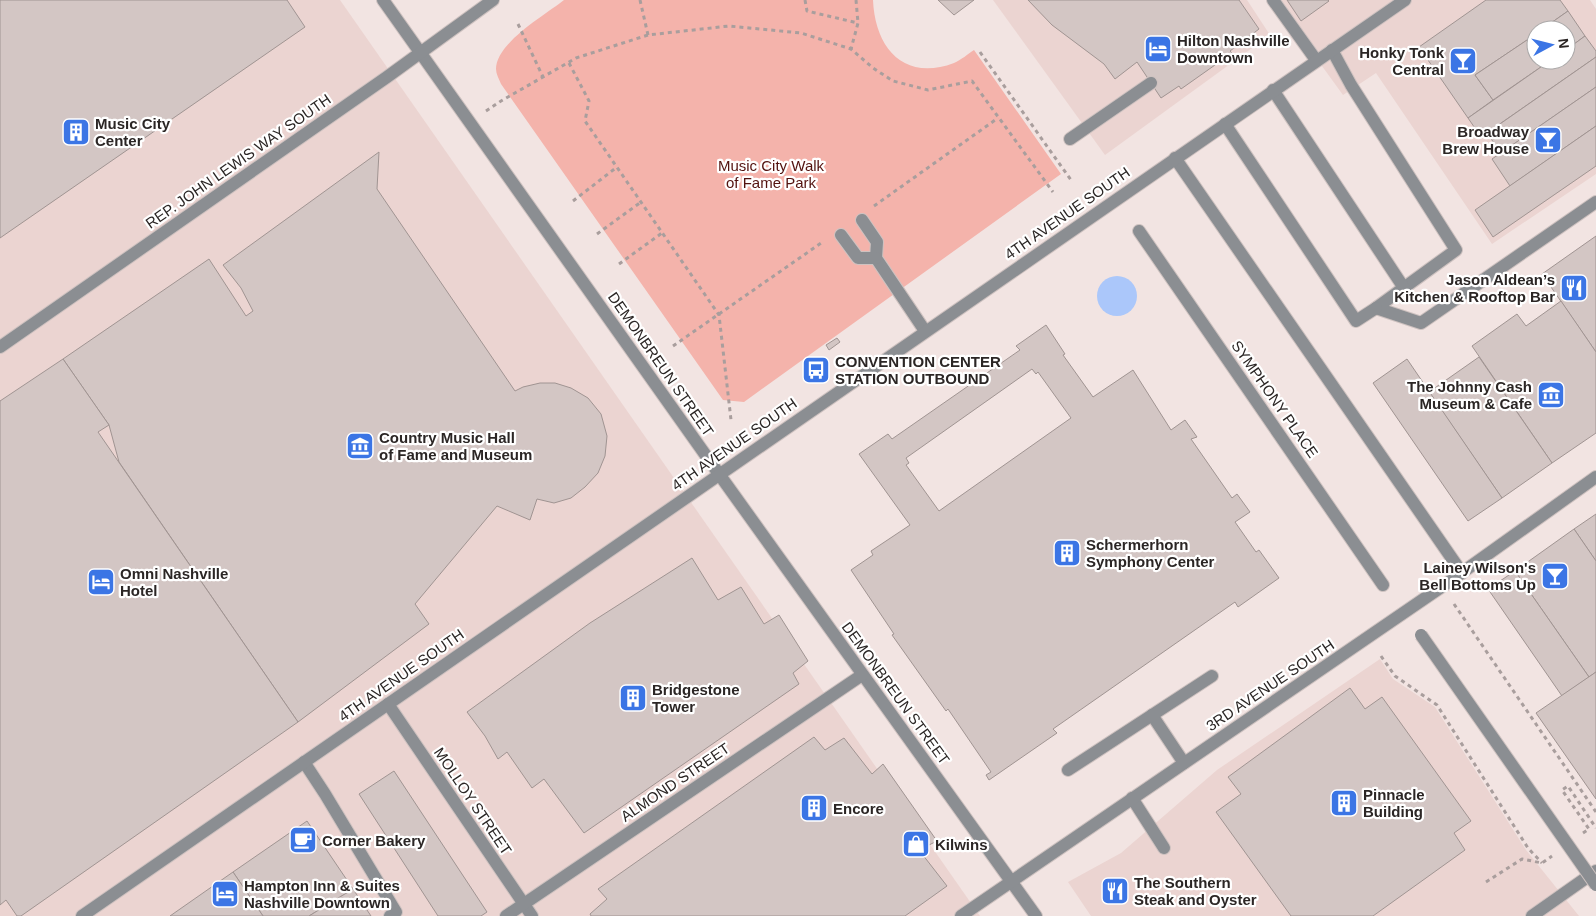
<svg xmlns="http://www.w3.org/2000/svg" width="1596" height="916" viewBox="0 0 1596 916" font-family="Arial,sans-serif">
<style>
.built{fill:#ebd4d1;fill-rule:evenodd}
.green{fill:#f4b3ab}
.water{fill:#abc7fa}
.building{fill:#d3c6c4;stroke:#a09492;fill-rule:evenodd}
.lines{fill:none;stroke-linecap:round;stroke-linejoin:round}
.minor-casing{stroke:#cec2c0;stroke-width:14}
.path{stroke:#a99e9d;stroke-width:3;stroke-dasharray:4 4;stroke-linecap:butt}
.minor{stroke:#8b8e92;stroke-width:12}
.minor-bridge-casing{stroke:#cec2c0;stroke-width:14;stroke-linecap:butt}
.minor-bridge{stroke:#8b8e92;stroke-width:12}
.labels{text-anchor:middle;dominant-baseline:central;stroke-width:4.5;stroke-linejoin:round;paint-order:stroke}
.poi-label{font-size:15px;font-weight:bold;fill:#2b2625;stroke:#fff;text-anchor:start}
.street-label{font-size:15px;fill:#2b2625;stroke:#fff}
.park-label{font-size:15px;fill:#53120f;stroke:#fff}
</style>
<rect width="100%" height="100%" fill="#f2e4e2"/>
<g class="built">
<polygon points="0,0 340,0 980,916 0,916"/>
<polygon points="993,0 1247,0 1270,35 1105,155"/>
<path d="M1274,0H1590L1596,9V174L1492,244L1376,73L1343,95ZM1536,30H1566V60H1536Z"/>
<polygon points="1380,659 1393,679 1435,707 1526,850 1579,916 1091,916 1068,882 1121,853 1217,770"/>
</g>
<path class="green" d="M564,0H873C875,48 904,82 954,63C961,60 968,54 974,50L1061,174L744,402L723,400L501,84C499,79 496,74 496,69C496,43 545,15 564,0Z"/>
<circle class="water" cx="1117" cy="296" r="20"/>
<g class="building">
<polygon points="0,0 287,0 305,27 0,238"/>
<polygon points="938,0 974,0 954,15"/>
<polygon points="1028,0 1239,0 1259,29 1230,51 1232,53 1181,89 1179,86 1161,98 1137,62 1115,79 1104,64 1052,25"/>
<polygon points="1287,0 1328,0 1329,1 1301,21"/>
<polygon points="1486,0 1560,0 1568,11 1541,30 1536,30 1536,34 1475,75 1493,100 1468,118 1419,47"/>
<polygon points="1568,11 1585,36 1566,50 1566,30 1541,30"/>
<polygon points="1536,34 1536,60 1551,60 1493,100 1475,75"/>
<polygon points="1585,36 1596,51 1596,57 1481,137 1468,118 1551,60 1566,60 1566,50"/>
<polygon points="1596,57 1596,87 1501,153 1487,133"/>
<polygon points="1596,87 1596,126 1510,186 1492,159"/>
<polygon points="1596,126 1596,166 1493,237 1475,210"/>
<polygon points="379,152 377,189 515,391 523,387 540,383 555,383 571,388 588,398 601,414 607,436 605,456 598,473 585,487 571,498 554,503 537,499 530,520 497,506 415,604 429,624 298,722 119,462 109,425 63,359 209,259 246,316 253,311 241,288 223,265"/>
<polygon points="1596,236 1596,352 1542,274"/>
<polygon points="1561,301 1596,352 1596,433 1552,463 1472,346 1517,314 1526,326"/>
<path d="M1046,325L1065,354L1063,355L1093,397L1133,370L1171,430L1185,420L1197,437L1191,439L1232,498L1237,494L1250,512L1235,522L1256,552L1259,550L1279,578L1238,607L1235,602L1053,729L1057,733L989,780L986,775L991,772L948,709L946,711L892,635L894,634L851,570L873,555L871,551L910,525L859,454L888,434L892,439L1020,350L1016,346ZM1032,369L1036,374L1038,372L1071,418L939,511L906,465L909,463L906,458Z"/>
<polygon points="837,338 840,342 829,350 826,345"/>
<polygon points="1479,357 1552,463 1502,498 1429,392"/>
<polygon points="63,359 109,425 98,432 298,722 21,916 17,916 6,900 0,905 0,401"/>
<polygon points="1407,359 1502,498 1468,521 1373,383"/>
<polygon points="1596,514 1596,561 1574,529"/>
<polygon points="1574,529 1596,561 1596,672 1589,677 1515,571"/>
<polygon points="692,558 718,600 741,587 764,624 779,615 808,661 793,673 799,684 584,833 544,779 532,788 507,752 498,759 485,736 467,712 590,623"/>
<polygon points="1515,571 1589,677 1562,696 1488,589"/>
<polygon points="1596,672 1596,799 1536,713"/>
<polygon points="1350,688 1365,709 1382,697 1471,821 1454,833 1465,850 1373,916 1291,916 1216,812 1241,794 1228,777"/>
<polygon points="814,737 825,750 844,738 872,774 883,764 937,841 919,850 947,886 905,916 591,916 590,914 607,899 598,889"/>
<polygon points="394,771 487,912 481,916 438,916 359,794"/>
<polygon points="307,821 353,889 309,916 263,916 233,872"/>
<polygon points="233,872 263,916 170,916"/>
<polygon points="353,889 371,916 309,916"/>
</g>
<g class="lines">
<g class="minor-casing">
<g id="minor">
<polyline points="383,0 719,474 1036,916"/>
<polyline points="1273,0 1316,60"/>
<polyline points="1332,50 1351,85 1456,250 1376,308 1421,323 1596,202"/>
<polyline points="1273,90 1404,288"/>
<polyline points="1225,124 1356,321 1376,308"/>
<polyline points="1070,139 1151,83"/>
<polyline points="1175,158 1462,573"/>
<polyline points="862,220 877,242 876,258 925,331"/>
<polyline points="1139,231 1383,585"/>
<polyline points="841,235 858,258 876,258"/>
<polyline points="0,347 387,77 493,0"/>
<polyline points="388,704 532,916"/>
<polyline points="1152,715 1184,763"/>
<polyline points="304,762 325,794 396,912 390,916"/>
<polyline points="1068,770 1212,676"/>
<polyline points="1132,798 1164,848"/>
<polyline points="82,916 1405,0"/>
<polyline points="506,916 862,675"/>
<polyline points="961,916 1453,579 1596,477"/>
<polyline points="1532,916 1596,871"/>
</g>
</g>
<g class="path">
<polyline points="640,0 648,35"/>
<polyline points="805,0 807,11 858,23 851,49"/>
<polyline points="856,0 858,23"/>
<polyline points="518,24 543,77"/>
<polyline points="980,52 1071,180"/>
<polyline points="569,63 589,101 585,121 719,315 731,420"/>
<polyline points="486,111 501,101 576,58 648,35 729,26 801,33 851,49 873,68 893,81 928,90 972,81 1053,192"/>
<polyline points="573,201 617,167"/>
<polyline points="874,206 998,118"/>
<polyline points="597,234 641,202"/>
<polyline points="619,264 662,233"/>
<polyline points="673,346 824,241"/>
<polyline points="1454,604 1596,812"/>
<polyline points="1381,656 1395,676 1437,705 1528,848 1542,863"/>
<polyline points="1583,833 1589,829 1562,790 1568,786 1596,828"/>
<polyline points="1486,882 1522,859 1542,863 1552,856"/>
</g>
<use href="#minor" class="minor"/>
<g class="minor-bridge-casing">
<polyline id="minor-bridge" points="1421,635 1596,885"/>
</g>
<use href="#minor-bridge" class="minor-bridge"/>
</g>
<defs>
<g id="hotel-square" transform="scale(1.4375)"><rect x="-9" y="-9" width="18" height="18" rx="4" fill="#3b75e5" stroke="#fff"/><path d="M-6-4.5h1.5V1H6V5H4.5V3h-9V5H-6ZM-4 0a1.8 1.8 0 1 1 3.6 0ZM.5 0V-2.5h3Q6-2.5 6 0Z" fill="#fff"/></g>
<g id="bar-square" transform="scale(1.4375)"><rect x="-9" y="-9" width="18" height="18" rx="4" fill="#3b75e5" stroke="#fff"/><path d="M-6-5H6L.8 .8V4.5H3.5V6h-7V4.5H-.8V.8Z" fill="#fff"/></g>
<g id="building-square" transform="scale(1.4375)"><rect x="-9" y="-9" width="18" height="18" rx="4" fill="#3b75e5" stroke="#fff"/><path d="M-4-6H4V6H1V3H-1V6H-4ZM-2.5-4.3h1.7v1.8h-1.7ZM.8-4.3h1.7v1.8H.8ZM-2.5-1h1.7V.8h-1.7ZM.8-1h1.7V.8H.8Z" fill="#fff"/></g>
<g id="restaurant-square" transform="scale(1.4375)"><rect x="-9" y="-9" width="18" height="18" rx="4" fill="#3b75e5" stroke="#fff"/><path d="M-5-6h1v4h1v-4h1v4h1v-4h1v5L-1.5 .5V6h-2V.5L-5-1ZM5-6V6H3V1.5H1.5Q1.5-4 5-6Z" fill="#fff"/></g>
<g id="bus-square" transform="scale(1.4375)"><rect x="-9" y="-9" width="18" height="18" rx="4" fill="#3b75e5" stroke="#fff"/><path d="M-5-6H5V4H4V6H2V4H-2V6H-4V4H-5ZM-3.5-4V0h7V-4ZM-3.5 1.2v1.5H-2V1.2ZM2 1.2v1.5H3.5V1.2Z" fill="#fff"/></g>
<g id="museum-square" transform="scale(1.4375)"><rect x="-9" y="-9" width="18" height="18" rx="4" fill="#3b75e5" stroke="#fff"/><path d="M0-6L6-3V-2H-6V-3ZM-5-1h2V3h-2ZM-1-1h2V3h-2ZM3-1h2V3H3ZM-6 4H6V6H-6Z" fill="#fff"/></g>
<g id="cafe-square" transform="scale(1.4375)"><rect x="-9" y="-9" width="18" height="18" rx="4" fill="#3b75e5" stroke="#fff"/><path d="M-5.5-4.5H6V0H3Q3 3.5 0 3.5H-2.5Q-5.5 3.5-5.5 0ZM3-3.2v2h1.7v-2ZM-6 4.5H4V6H-6Z" fill="#fff"/></g>
<g id="shop-square" transform="scale(1.4375)"><rect x="-9" y="-9" width="18" height="18" rx="4" fill="#3b75e5" stroke="#fff"/><path d="M-5-2.5h2.3a2.7 3.5 0 0 1 5.4 0H5L5.5 6h-11ZM-1.5-2.5h3a1.5 2.3 0 0 0-3 0Z" fill="#fff"/></g>
</defs>
<g fill-rule="evenodd">
<use href="#hotel-square" x="1158" y="49"/>
<use href="#bar-square" x="1463" y="61"/>
<use href="#building-square" x="76" y="132"/>
<use href="#bar-square" x="1548" y="140"/>
<use href="#restaurant-square" x="1574" y="288"/>
<use href="#bus-square" x="816" y="370"/>
<use href="#museum-square" x="1551" y="395"/>
<use href="#museum-square" x="360" y="446"/>
<use href="#building-square" x="1067" y="553"/>
<use href="#bar-square" x="1555" y="576"/>
<use href="#hotel-square" x="101" y="582"/>
<use href="#building-square" x="633" y="698"/>
<use href="#building-square" x="1344" y="803"/>
<use href="#building-square" x="814" y="808"/>
<use href="#cafe-square" x="303" y="840"/>
<use href="#shop-square" x="916" y="844"/>
<use href="#restaurant-square" x="1115" y="891"/>
<use href="#hotel-square" x="225" y="894"/>
</g>
<g class="labels">
<g class="poi-label">
<text x="1177" y="40">Hilton Nashville<tspan x="1177" dy="17">Downtown</tspan></text>
<text x="1444" y="52" text-anchor="end">Honky Tonk<tspan x="1444" dy="17">Central</tspan></text>
<text x="95" y="123">Music City<tspan x="95" dy="17">Center</tspan></text>
<text x="1529" y="131" text-anchor="end">Broadway<tspan x="1529" dy="17">Brew House</tspan></text>
<text x="1555" y="279" text-anchor="end">Jason Aldean’s<tspan x="1555" dy="17">Kitchen &amp; Rooftop Bar</tspan></text>
<text x="835" y="361">CONVENTION CENTER<tspan x="835" dy="17">STATION OUTBOUND</tspan></text>
<text x="1532" y="386" text-anchor="end">The Johnny Cash<tspan x="1532" dy="17">Museum &amp; Cafe</tspan></text>
<text x="379" y="437">Country Music Hall<tspan x="379" dy="17">of Fame and Museum</tspan></text>
<text x="1086" y="544">Schermerhorn<tspan x="1086" dy="17">Symphony Center</tspan></text>
<text x="1536" y="567" text-anchor="end">Lainey Wilson's<tspan x="1536" dy="17">Bell Bottoms Up</tspan></text>
<text x="120" y="573">Omni Nashville<tspan x="120" dy="17">Hotel</tspan></text>
<text x="652" y="689">Bridgestone<tspan x="652" dy="17">Tower</tspan></text>
<text x="1363" y="794">Pinnacle<tspan x="1363" dy="17">Building</tspan></text>
<text x="833" y="808">Encore</text>
<text x="322" y="840">Corner Bakery</text>
<text x="935" y="844">Kilwins</text>
<text x="1134" y="882">The Southern<tspan x="1134" dy="17">Steak and Oyster</tspan></text>
<text x="244" y="885">Hampton Inn &amp; Suites<tspan x="244" dy="17">Nashville Downtown</tspan></text>
</g>
<g class="street-label">
<text transform="translate(238 161) rotate(-35)">REP. JOHN LEWIS WAY SOUTH</text>
<text transform="translate(1067 213) rotate(-35)">4TH AVENUE SOUTH</text>
<text transform="translate(661 364) rotate(55)">DEMONBREUN STREET</text>
<text transform="translate(1275 399) rotate(55)">SYMPHONY PLACE</text>
<text transform="translate(734 444) rotate(-35)">4TH AVENUE SOUTH</text>
<text transform="translate(401 675) rotate(-35)">4TH AVENUE SOUTH</text>
<text transform="translate(1270 685) rotate(-34)">3RD AVENUE SOUTH</text>
<text transform="translate(896 693) rotate(54)">DEMONBREUN STREET</text>
<text transform="translate(675 782) rotate(-34)">ALMOND STREET</text>
<text transform="translate(473 801) rotate(56)">MOLLOY STREET</text>
</g>
<g class="park-label">
<text x="771" y="165">Music City Walk<tspan x="771" dy="17">of Fame Park</tspan></text>
</g>
</g>
<g transform="translate(1551 45) rotate(83)"><circle r="24" fill="#ffffff" stroke="#aaa8a8"/>
<path d="M0-4L9 19L0 12L-9 19Z" fill="#3b75e5"/>
<text y="-8" font-size="14" font-weight="bold" text-anchor="middle" fill="#2b2625">N</text>
</g>
</svg>
